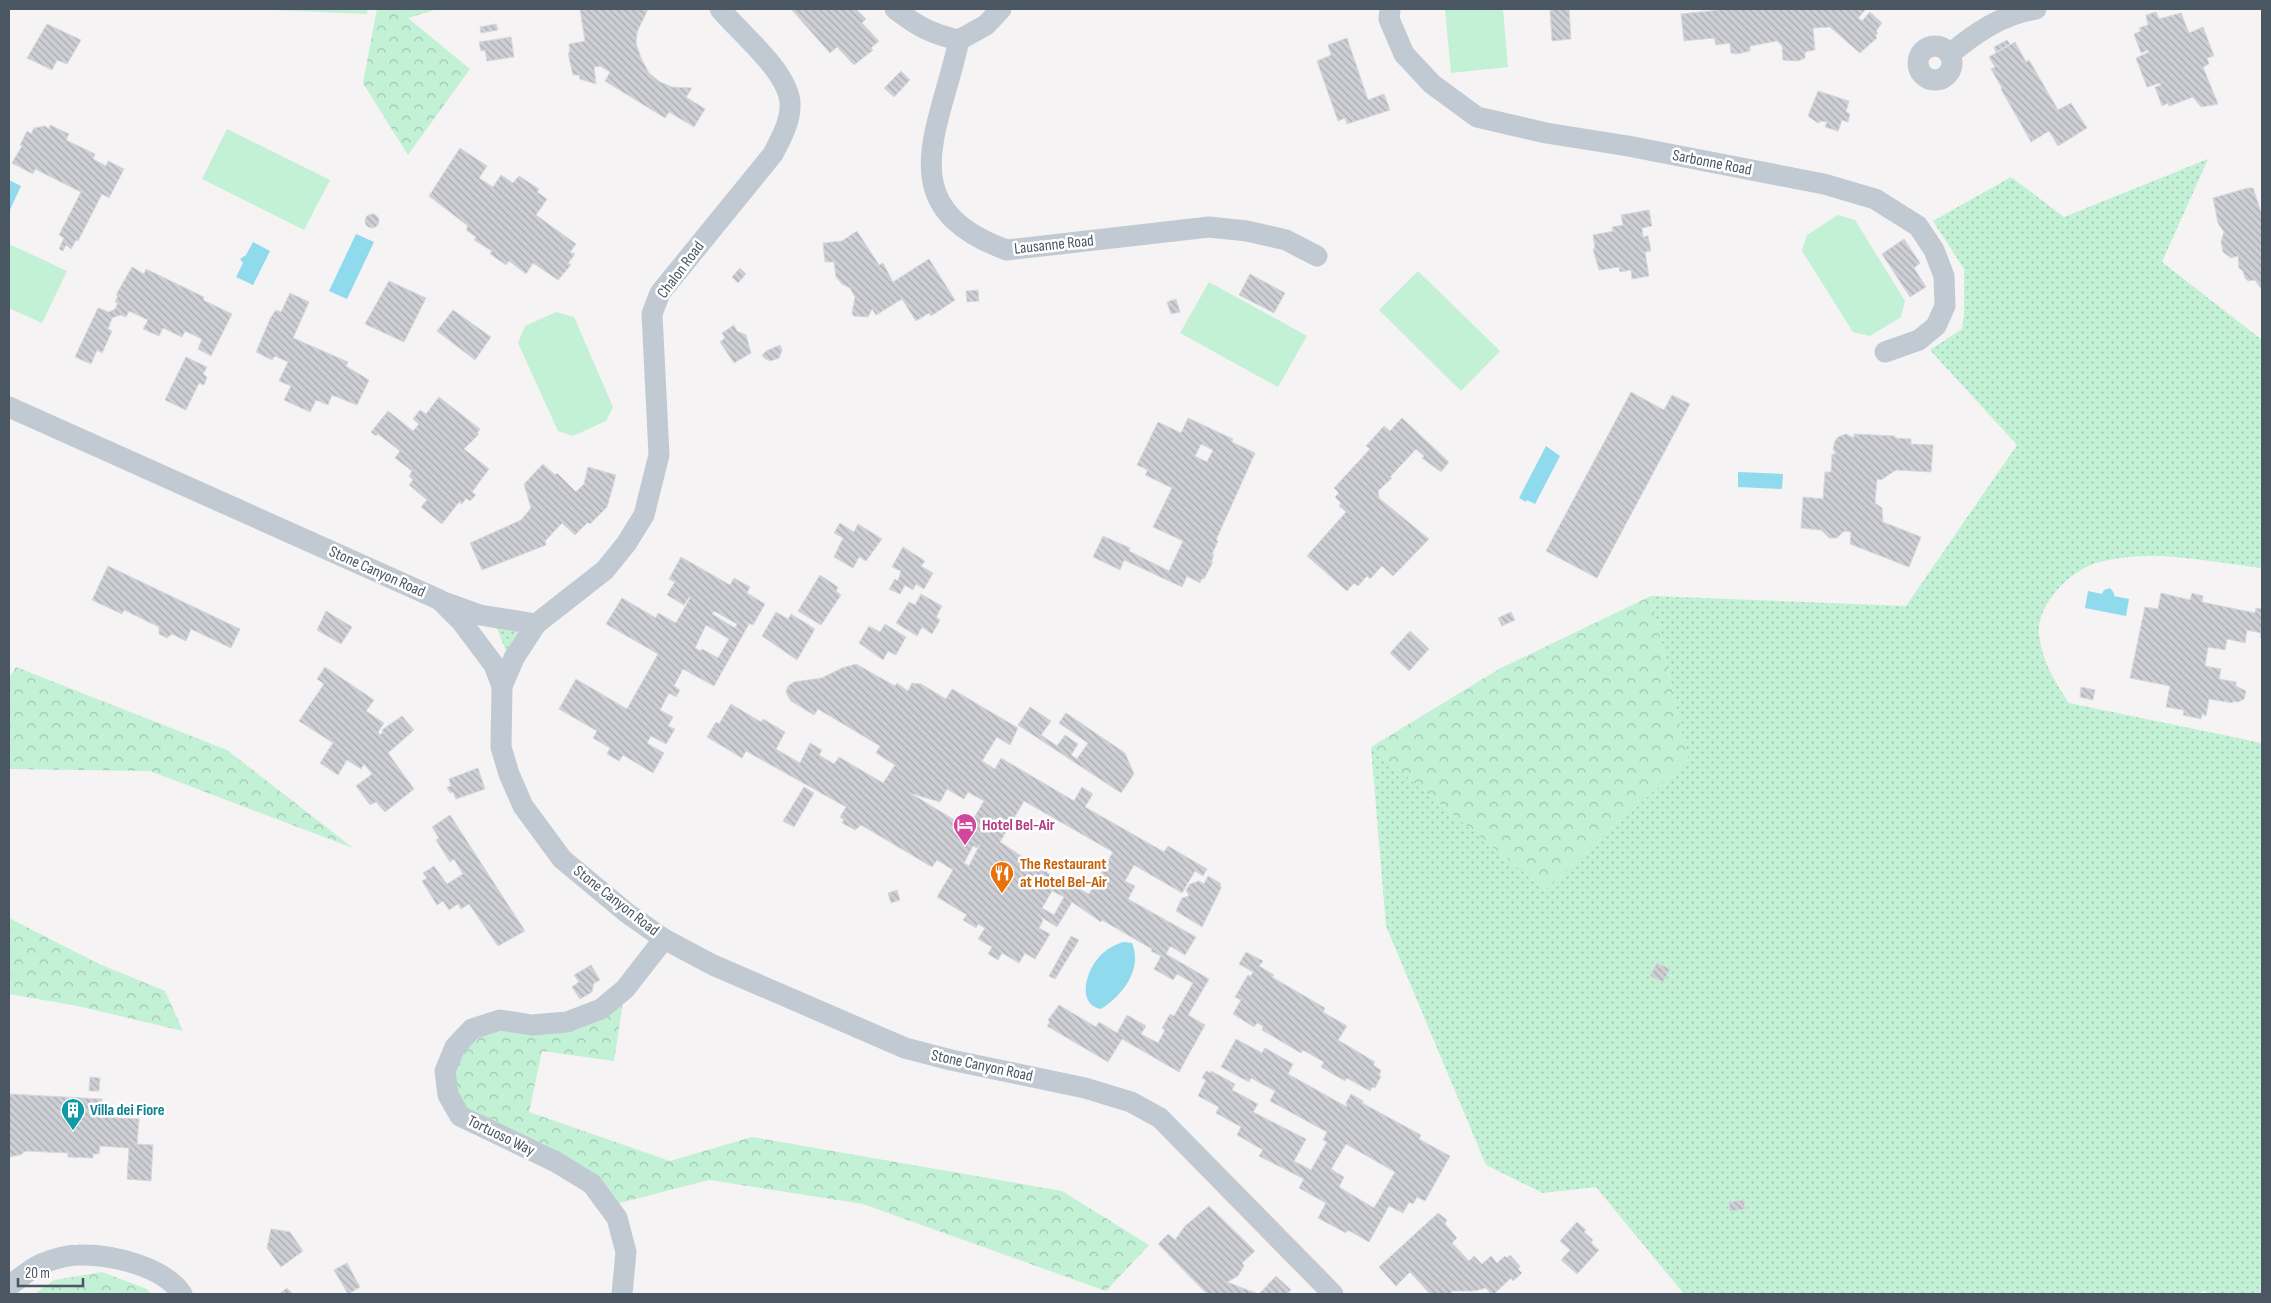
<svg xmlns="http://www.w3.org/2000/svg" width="2271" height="1303" viewBox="0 0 2271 1303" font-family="'Sofia Sans Condensed',sans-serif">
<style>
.grass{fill:url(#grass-dots)}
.forest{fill:url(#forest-crowns)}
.pitch{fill:#c3f1d5}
.water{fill:#90daee}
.building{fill:url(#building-back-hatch);stroke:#d7d9de;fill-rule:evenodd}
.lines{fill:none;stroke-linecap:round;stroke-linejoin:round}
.minor{stroke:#c1cad2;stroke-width:21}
.labels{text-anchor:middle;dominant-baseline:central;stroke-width:5;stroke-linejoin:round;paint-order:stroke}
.street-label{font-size:16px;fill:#4a5661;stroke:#fff}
.hotel-label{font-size:16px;font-weight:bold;fill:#b23c85;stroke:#fff;text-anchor:start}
.food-label{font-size:16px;font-weight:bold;fill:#c56008;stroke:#fff;text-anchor:start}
.culture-label{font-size:16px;font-weight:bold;fill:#0d838f;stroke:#fff;text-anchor:start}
</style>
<defs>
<pattern id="grass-dots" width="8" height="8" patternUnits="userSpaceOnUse" patternTransform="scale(1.25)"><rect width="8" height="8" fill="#c3f1d5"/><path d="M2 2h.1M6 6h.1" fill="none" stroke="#a0c6b0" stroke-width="1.8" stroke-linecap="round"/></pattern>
<pattern id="forest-crowns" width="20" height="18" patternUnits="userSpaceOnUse" patternTransform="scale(1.25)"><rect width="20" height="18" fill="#c3f1d5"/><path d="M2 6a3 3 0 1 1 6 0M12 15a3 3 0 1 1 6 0" fill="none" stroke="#a0c6b0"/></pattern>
<pattern id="building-back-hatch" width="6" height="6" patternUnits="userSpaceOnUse" patternTransform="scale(1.25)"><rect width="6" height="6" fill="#cdcfd5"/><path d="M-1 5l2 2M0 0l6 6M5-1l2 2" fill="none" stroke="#a8abb0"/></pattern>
</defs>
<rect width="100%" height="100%" fill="#f5f3f3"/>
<g class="grass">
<path d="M2208,159L2162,262L2262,340V568C2219,563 2173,553 2129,557C2119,558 2106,560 2096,563C2069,572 2037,604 2039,634C2041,659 2055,682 2069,703L2262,743V1294H2210L2203,1291L2199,1294H1684L1596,1187L1543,1193L1486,1165L1386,926L1371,747L1545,890L1688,760L1651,596L1906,606L2017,445L1930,350L1962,329L1964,314V269L1933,221L2011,177L2064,217Z"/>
<polygon points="496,626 520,628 506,651"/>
</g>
<g class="forest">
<polygon points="377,9 438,9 408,18 470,69 408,155 363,83"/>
<polygon points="1651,596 1688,760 1545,890 1371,747 1499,669"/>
<polygon points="16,667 227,750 353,848 150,771 9,769 9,678"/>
<polygon points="9,918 99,964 165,991 183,1031 78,1006 9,994"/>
<polygon points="625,989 614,1061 542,1051 529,1112 670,1161 752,1137 1062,1191 1149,1245 1106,1291 863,1204 709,1180 608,1206 506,1139 448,1095 455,1047 472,1029 532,1025"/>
<polygon points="102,1272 147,1289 151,1294 34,1294 54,1280"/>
</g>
<g class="pitch">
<polygon points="250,9 368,9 367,14"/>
<polygon points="1445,9 1503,9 1508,67 1451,73"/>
<polygon points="227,129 330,180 304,230 202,179"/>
<polygon points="1838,215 1855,220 1905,301 1901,317 1870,336 1853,332 1802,251 1807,235"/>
<polygon points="9,244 67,271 42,323 9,308"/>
<polygon points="1418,271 1500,351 1461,391 1379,310"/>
<polygon points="1209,282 1307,336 1278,387 1180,333"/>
<polygon points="556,312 574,317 613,407 606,421 573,436 558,431 518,343 525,326"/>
</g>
<g class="water">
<polygon points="9,180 21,186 9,212"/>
<polygon points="356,234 374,242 347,299 329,291"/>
<polygon points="253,242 270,251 253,285 236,277 243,263 240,259 246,255"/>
<polygon points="1546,446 1560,456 1535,504 1527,500 1526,502 1519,498"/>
<polygon points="1738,472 1783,474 1782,489 1738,487"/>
<polygon points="2110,588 2114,593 2114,596 2129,599 2126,616 2085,608 2088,591 2102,594 2104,590"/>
<path d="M1123,942L1132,943C1143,969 1123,995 1101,1009C1075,1004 1087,967 1102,954C1108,948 1115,945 1123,942Z"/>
</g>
<g class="building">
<polygon points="580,9 648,9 637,32 636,43 641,58 649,73 660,82 672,87 692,88 686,97 705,109 694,127 669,112 665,118 605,81 610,72 600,66 594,67 596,84 580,79 579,75 573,75 568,53 570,52 569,44 585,41"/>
<polygon points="791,9 856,9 866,19 862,23 879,41 871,48 873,50 854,65 837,47 830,53"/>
<polygon points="1550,9 1569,9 1571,39 1552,41"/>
<polygon points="1729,9 1866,9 1858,18 1862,21 1870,12 1882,23 1876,31 1878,33 1875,36 1877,38 1860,53 1830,27 1813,28 1815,50 1805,52 1805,58 1798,61 1783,60 1782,46 1777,41 1750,46 1750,51 1737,54 1731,53 1730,43 1716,45 1714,38 1684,41 1681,14"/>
<polygon points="2156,12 2159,19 2181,13 2189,33 2203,27 2214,56 2207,58 2209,64 2203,67 2218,104 2201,107 2193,97 2169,106 2168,103 2162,106 2155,87 2161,85 2160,83 2147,87 2136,58 2149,52 2148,50 2141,53 2134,34 2141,31 2139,28 2148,25 2146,15"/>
<polygon points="47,24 81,40 67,64 57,60 52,70 27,58"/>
<polygon points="496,24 498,30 481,33 480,27"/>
<polygon points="511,37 514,57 487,61 485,50 481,51 479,42"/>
<polygon points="1347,38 1368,100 1384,94 1390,110 1347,124 1345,118 1338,121 1317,61 1331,55 1328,45"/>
<polygon points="2007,40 2010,44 1996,52 1994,47"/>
<polygon points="2015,42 2026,62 2029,60 2058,110 2071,103 2087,128 2058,146 2049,131 2031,142 2001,89 2002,88 1991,69 1995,67 1989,57"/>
<polygon points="901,71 910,80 894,97 884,88"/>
<polygon points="1818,91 1849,101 1846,112 1850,114 1848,122 1842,120 1838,131 1825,127 1827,122 1822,121 1818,123 1808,116"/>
<polygon points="50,125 69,134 66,140 95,154 93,159 106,166 108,161 124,169 109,198 102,194 78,241 76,240 71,249 66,245 63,251 59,249 64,238 59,235 81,192 35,169 33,174 12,163 22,146 20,145 27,131 31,134 34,128 45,126 49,129"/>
<polygon points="460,148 487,166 479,178 493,187 501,175 513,183 519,176 539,189 537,192 547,199 536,215 576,244 570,252 575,254 568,263 571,265 558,280 533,263 526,274 509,261 506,265 490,254 492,251 474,240 476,237 466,230 468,226 429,196"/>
<polygon points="2248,188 2253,188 2262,215 2262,290 2255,280 2248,281 2245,278 2243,271 2239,268 2238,256 2231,258 2223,252 2221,241 2224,232 2218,223 2213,198"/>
<polygon points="1649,210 1652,226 1642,228 1643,237 1648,236 1651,251 1645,252 1649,276 1632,279 1631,270 1620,272 1619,267 1599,270 1593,249 1595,248 1593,235 1613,231 1612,227 1623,225 1621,215"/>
<circle cx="372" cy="221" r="7"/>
<polygon points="857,231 879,265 883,263 893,282 929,259 955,300 931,316 929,313 916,321 902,299 876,315 872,309 868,317 854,316 852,313 855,297 850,288 842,284 836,277 834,262 825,262 823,243 842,241"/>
<polygon points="1904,239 1920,263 1914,268 1926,287 1910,297 1882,254"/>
<polygon points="132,267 144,274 146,269 204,297 203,300 232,314 211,356 198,349 202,339 185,331 182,337 163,328 159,336 143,329 148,320 129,311 126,317 120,315 112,318 108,329 112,331 102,353 97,350 91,364 75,357 98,308 109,312 115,309 118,303 115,302 118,296 116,295"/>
<polygon points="740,268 746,274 738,283 732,277"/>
<polygon points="1250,274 1285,293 1274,313 1239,295"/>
<polygon points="389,281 426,298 404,342 365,324"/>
<polygon points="978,290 979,301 967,302 966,291"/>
<polygon points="290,293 309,302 293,338 348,362 346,366 369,380 357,405 332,395 328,405 316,400 310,412 284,400 291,386 279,381 288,362 275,356 272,360 256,352 271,317 276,310 281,312"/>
<polygon points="1176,299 1180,312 1171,314 1167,302"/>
<polygon points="453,310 491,337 475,360 437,331"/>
<polygon points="734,325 737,331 746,335 751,353 734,363 720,342 725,338 722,333"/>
<polygon points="780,345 782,350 779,358 770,361 764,358 762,355 766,351"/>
<polygon points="186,357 207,367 203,374 207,377 204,385 199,383 186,410 165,400"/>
<polygon points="1631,392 1664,410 1672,395 1690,404 1597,578 1546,551"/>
<polygon points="439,397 480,429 477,433 479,434 464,449 489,469 472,492 476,495 470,501 466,498 462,504 459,502 442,524 421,507 427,500 409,485 413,480 409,476 412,471 395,458 400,451 378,434 376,436 371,432 388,411 413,431 419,424 413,419 420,410 426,414"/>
<path d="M1188,418L1233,439L1232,442L1255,453L1216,540L1218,541L1212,554L1214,555L1211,562H1213L1204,579L1202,578L1200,583L1187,576L1182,587L1124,560L1120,570L1093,557L1103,536L1130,548L1129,551L1169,571L1183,541L1153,527L1172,488L1145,475L1148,470L1137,465L1158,422L1181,433ZM1201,444L1213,450L1207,462L1195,456Z"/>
<polygon points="1402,418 1449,462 1441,472 1422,458 1424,456 1416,449 1390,477 1392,478 1378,491 1379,498 1429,539 1393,576 1382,566 1370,579 1367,576 1358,586 1354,583 1347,591 1307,556 1346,512 1339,506 1341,503 1335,497 1339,493 1334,488 1370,449 1366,446 1384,426 1390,431"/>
<polygon points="1846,434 1854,438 1854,434 1895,436 1895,438 1911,439 1911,444 1933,445 1931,472 1896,470 1881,480 1877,479 1875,503 1882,508 1883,522 1921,537 1909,567 1850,544 1851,532 1844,531 1837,538 1829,538 1821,530 1801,528 1803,497 1823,499 1825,472 1831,472 1832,454 1836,454 1833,449 1835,441 1838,437"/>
<polygon points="543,464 555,475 557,473 576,492 584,484 588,467 616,475 607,507 590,524 588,522 575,535 562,523 545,541 546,545 482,570 470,543 521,520 531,508 524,484"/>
<polygon points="840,523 854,532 858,524 882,539 866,561 859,557 853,568 834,557 843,538 834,533"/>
<polygon points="903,547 925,561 921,566 933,573 924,589 916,584 913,590 905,585 900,594 889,589 895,579 897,581 899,578 901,571 892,567"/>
<path d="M681,557L730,585L734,578L750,587L747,593L765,604L753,625L744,621L749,624L714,686L683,669L674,686L680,690L676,697L669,693L660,710L673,717L668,726L675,729L666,744L651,736L647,743L664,753L653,773L623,755L619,761L607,754L610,748L593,738L597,731L559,709L576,679L627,709L658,654L606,624L622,598L656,618L658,613L676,623L690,598L689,597L684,605L667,595L675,582L669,579ZM714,611L737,624L735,628L712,614ZM706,625L729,639L718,658L702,649L701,651L695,648Z"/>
<polygon points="108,566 240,629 231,648 191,629 186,641 172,634 167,638 159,634 159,627 124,610 122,614 92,600"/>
<polygon points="820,575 838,587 836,591 841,595 821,625 798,611"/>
<polygon points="2161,593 2190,600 2192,593 2203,596 2202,602 2255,613 2256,608 2262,609 2262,638 2260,637 2261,633 2247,630 2245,643 2227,639 2225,650 2208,647 2205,666 2221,669 2219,679 2236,682 2236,686 2246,691 2244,699 2238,702 2233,701 2233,703 2209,699 2206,716 2202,714 2201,719 2183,715 2184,710 2166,707 2170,686 2130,678 2145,607 2158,609"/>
<polygon points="921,594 942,606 936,617 940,620 932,634 922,627 917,636 896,623 909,602 915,605"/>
<polygon points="326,611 352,627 341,644 317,630"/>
<polygon points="776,612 788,619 791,614 815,629 797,660 762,636"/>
<polygon points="1511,612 1515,620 1504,625 1500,617"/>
<polygon points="1500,617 1504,625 1502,626 1498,618"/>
<polygon points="885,624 906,637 896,655 888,651 883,660 859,643 869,626 880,632"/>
<polygon points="1410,631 1429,649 1409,671 1390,653"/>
<path d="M856,664L895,686L897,683L908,691L912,683L921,684L946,699L952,689L1018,728L1010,745L997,737L982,761L995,769L1001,758L1074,801L1082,787L1093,794L1085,807L1164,852L1168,846L1207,869L1203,876L1195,871L1182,893L1134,865L1125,881L1135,886L1128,899L1196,937L1185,955L1170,946L1166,954L1209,979L1188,1015L1205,1025L1179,1072L1122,1039L1108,1062L1047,1026L1050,1022L1048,1020L1059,1005L1096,1027L1099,1022L1117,1033L1127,1015L1146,1026L1141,1034L1158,1043L1165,1030L1162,1028L1170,1014L1174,1016L1193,983L1177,974L1173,980L1154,969L1161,956L1151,951L1152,949L1102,920L1101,922L1072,902L1057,927L1038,915L1043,920L1039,928L1050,934L1035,959L1025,953L1019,963L1002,953L998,960L988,954L992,947L978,939L985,928L978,924L976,928L963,920L967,915L937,897L953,870L937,860L932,867L861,825L855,830L842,823L844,820L840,817L846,807L746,751L742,758L707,737L716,722L719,724L731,704L761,722L763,719L785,732L776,749L800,763L810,743L822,750L819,755L834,764L839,757L883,783L895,765L876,753L880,746L818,709L814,715L791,701L786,693L788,686L794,682L822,678L842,668ZM947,789L964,799L968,792L984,801L963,836L958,833L953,819L910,793L940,802ZM1024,801L1113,852L1089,894L1047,873L1048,866L1044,864L1038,867L1000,842ZM980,844L969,866L964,863L973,846L977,848ZM1052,891L1064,897L1054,915L1042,908Z"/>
<polygon points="325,667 374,700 366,711 384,723 378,732 380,735 383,732 382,730 402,716 414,730 388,753 414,789 385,812 376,802 370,805 356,786 372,774 364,764 361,769 347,760 338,775 320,763 333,743 299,721 324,684 317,679"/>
<polygon points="2081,687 2095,690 2093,700 2080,697"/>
<polygon points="1030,707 1051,721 1041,735 1057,746 1065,735 1078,744 1071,755 1077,759 1088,743 1059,723 1066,713 1125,753 1134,774 1121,793 1018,725"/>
<polygon points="478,768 485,789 456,799 453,792 450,793 447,787 451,786 449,779"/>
<polygon points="804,787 814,793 794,827 783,821"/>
<polygon points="450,815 525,931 498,946 469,904 461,909 458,904 449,910 443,901 437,905 422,881 427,878 423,873 434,866 447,884 463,874 454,859 450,862 436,840 439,838 432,827"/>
<polygon points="1208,876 1220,883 1221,888 1202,927 1176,911 1182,898 1189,896 1186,890 1190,884 1199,881 1204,884"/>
<polygon points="897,890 900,900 891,903 888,893"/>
<polygon points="1071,936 1079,940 1055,979 1049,976"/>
<polygon points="1246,952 1263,961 1259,966 1274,975 1272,977 1325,1008 1323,1012 1347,1026 1338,1040 1375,1062 1373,1065 1381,1070 1379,1075 1381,1076 1375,1088 1372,1087 1370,1091 1347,1078 1345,1081 1321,1067 1324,1062 1303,1050 1301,1053 1262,1030 1263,1026 1257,1023 1254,1027 1233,1014 1241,1000 1235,997 1248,975 1251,976 1253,972 1239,964"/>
<polygon points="1657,963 1670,969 1663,982 1650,976"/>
<polygon points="591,965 600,980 594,983 592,992 580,999 572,987 579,982 574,975"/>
<path d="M1236,1039L1262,1053L1265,1048L1293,1064L1288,1074L1347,1107L1346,1103L1351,1094L1363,1101L1362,1103L1421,1135L1419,1139L1450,1156L1425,1201L1417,1197L1413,1204L1409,1202L1403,1213L1389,1206L1369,1242L1348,1230L1346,1233L1318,1218L1326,1203L1299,1188L1304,1179L1259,1156L1263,1150L1237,1135L1241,1127L1216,1113L1219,1107L1198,1096L1206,1080L1202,1078L1206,1071L1210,1073L1211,1071L1235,1084L1232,1090L1258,1104L1253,1112L1306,1139L1294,1161L1311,1170L1327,1142L1323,1140L1327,1132L1270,1101L1275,1091L1251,1078L1249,1082L1221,1067ZM1346,1144L1395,1172L1374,1208L1339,1187L1344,1177L1331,1169Z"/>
<polygon points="90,1077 100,1078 99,1091 89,1091"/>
<polygon points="9,1094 102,1099 101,1117 139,1119 137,1144 153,1145 151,1181 127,1179 129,1148 100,1146 99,1154 93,1154 93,1158 68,1157 68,1153 26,1151 20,1155 9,1157"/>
<polygon points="1744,1200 1745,1209 1730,1211 1729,1202"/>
<polygon points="1209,1206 1255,1251 1242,1263 1244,1266 1238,1276 1227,1282 1258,1294 1207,1294 1158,1244 1168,1234 1175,1240 1185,1226"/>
<polygon points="1438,1213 1447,1220 1445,1224 1457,1238 1452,1243 1469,1261 1474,1256 1482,1264 1491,1256 1497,1263 1505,1256 1507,1258 1510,1255 1520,1266 1518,1269 1522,1273 1513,1281 1511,1278 1494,1294 1491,1294 1486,1288 1474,1291 1453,1291 1449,1294 1430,1294 1410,1272 1396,1286 1379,1267"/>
<polygon points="1577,1222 1586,1230 1584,1232 1593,1240 1591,1243 1599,1250 1577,1274 1561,1260 1570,1250 1560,1241"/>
<polygon points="271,1229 290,1232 303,1251 281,1267 267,1248"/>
<polygon points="347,1263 360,1287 348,1294 334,1270"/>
<polygon points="1276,1276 1291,1290 1287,1294 1259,1294"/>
<polygon points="287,1288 293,1294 279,1294"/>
</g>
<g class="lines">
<g class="minor">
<path d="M895,9C917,26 931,34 959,40L986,25L1001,9"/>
<polyline points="1390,9 1389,19 1404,54 1432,84 1477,117 1546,133 1628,146 1824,184 1875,199 1918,226 1934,250 1944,276 1945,306 1936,326 1919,340 1885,352"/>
<path d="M959,40C940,130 888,207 1007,250L1209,227L1247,231L1286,240L1317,256"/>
<circle cx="1935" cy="63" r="17"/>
<path d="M1950,54C1975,33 2003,14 2036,9"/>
<polyline points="9,407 440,600 461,621 494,665 502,686 501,747 509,774 523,806 562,859 627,913 664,939 713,965 905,1048 951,1060 1085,1088 1131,1102 1160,1118 1333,1294"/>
<polyline points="447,603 480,615 536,624 514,658 502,686"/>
<path d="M536,624L605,570L626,544L644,515L659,455L652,314L660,293L773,154C781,138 791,122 790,103C788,71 740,33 720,9"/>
<path d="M9,1286C19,1279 30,1269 41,1264C51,1260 67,1255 78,1255C111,1254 163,1266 182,1294"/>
<polyline points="622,1294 626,1252 617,1218 592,1184 556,1162 460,1116 448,1095 445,1071 455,1047 472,1029 500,1020 532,1025 567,1022 601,1009 625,989 664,939"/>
</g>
</g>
<defs>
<g id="hotel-pin" transform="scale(1.25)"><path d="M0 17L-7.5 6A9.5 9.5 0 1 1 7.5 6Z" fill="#d1479c" stroke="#fff"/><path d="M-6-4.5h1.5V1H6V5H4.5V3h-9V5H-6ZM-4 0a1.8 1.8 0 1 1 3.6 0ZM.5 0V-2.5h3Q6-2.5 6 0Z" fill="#fff"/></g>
<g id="restaurant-pin" transform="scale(1.25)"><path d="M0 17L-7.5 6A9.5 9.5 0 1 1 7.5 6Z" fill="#e8710a" stroke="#fff"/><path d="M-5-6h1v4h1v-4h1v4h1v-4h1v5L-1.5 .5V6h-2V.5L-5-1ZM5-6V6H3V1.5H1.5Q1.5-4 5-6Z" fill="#fff"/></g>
<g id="building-pin" transform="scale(1.25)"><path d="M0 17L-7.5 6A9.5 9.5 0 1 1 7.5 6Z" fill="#0f9aa8" stroke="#fff"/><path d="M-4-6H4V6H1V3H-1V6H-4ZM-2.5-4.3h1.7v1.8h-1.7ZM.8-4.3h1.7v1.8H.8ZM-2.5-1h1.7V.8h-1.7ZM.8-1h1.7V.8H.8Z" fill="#fff"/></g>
</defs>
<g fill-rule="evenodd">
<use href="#hotel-pin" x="965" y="825"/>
<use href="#restaurant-pin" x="1002" y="873"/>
<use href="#building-pin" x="73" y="1110"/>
</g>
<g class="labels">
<g class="street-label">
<text transform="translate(1712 163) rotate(11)">Sarbonne Road</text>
<text transform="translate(1054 245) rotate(-6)">Lausanne Road</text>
<text transform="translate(681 270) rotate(-53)">Chalon Road</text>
<text transform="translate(377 572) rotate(24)">Stone Canyon Road</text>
<text transform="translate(616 901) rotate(38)">Stone Canyon Road</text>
<text transform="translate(982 1066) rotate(12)">Stone Canyon Road</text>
<text transform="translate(501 1136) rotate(26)">Tortuoso Way</text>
</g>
<g class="hotel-label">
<text x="982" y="825">Hotel Bel-Air</text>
</g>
<g class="food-label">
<text x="1020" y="864">The Restaurant<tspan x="1020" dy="18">at Hotel Bel-Air</tspan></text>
</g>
<g class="culture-label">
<text x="90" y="1110">Villa dei Fiore</text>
</g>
</g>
<rect width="2271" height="1303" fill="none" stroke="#4a5661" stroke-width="20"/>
<path d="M18 1278v8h65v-8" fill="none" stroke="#4a5661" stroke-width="2.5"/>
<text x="25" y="1278" font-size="15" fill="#4a5661" stroke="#ffffff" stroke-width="4" paint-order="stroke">20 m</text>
</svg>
